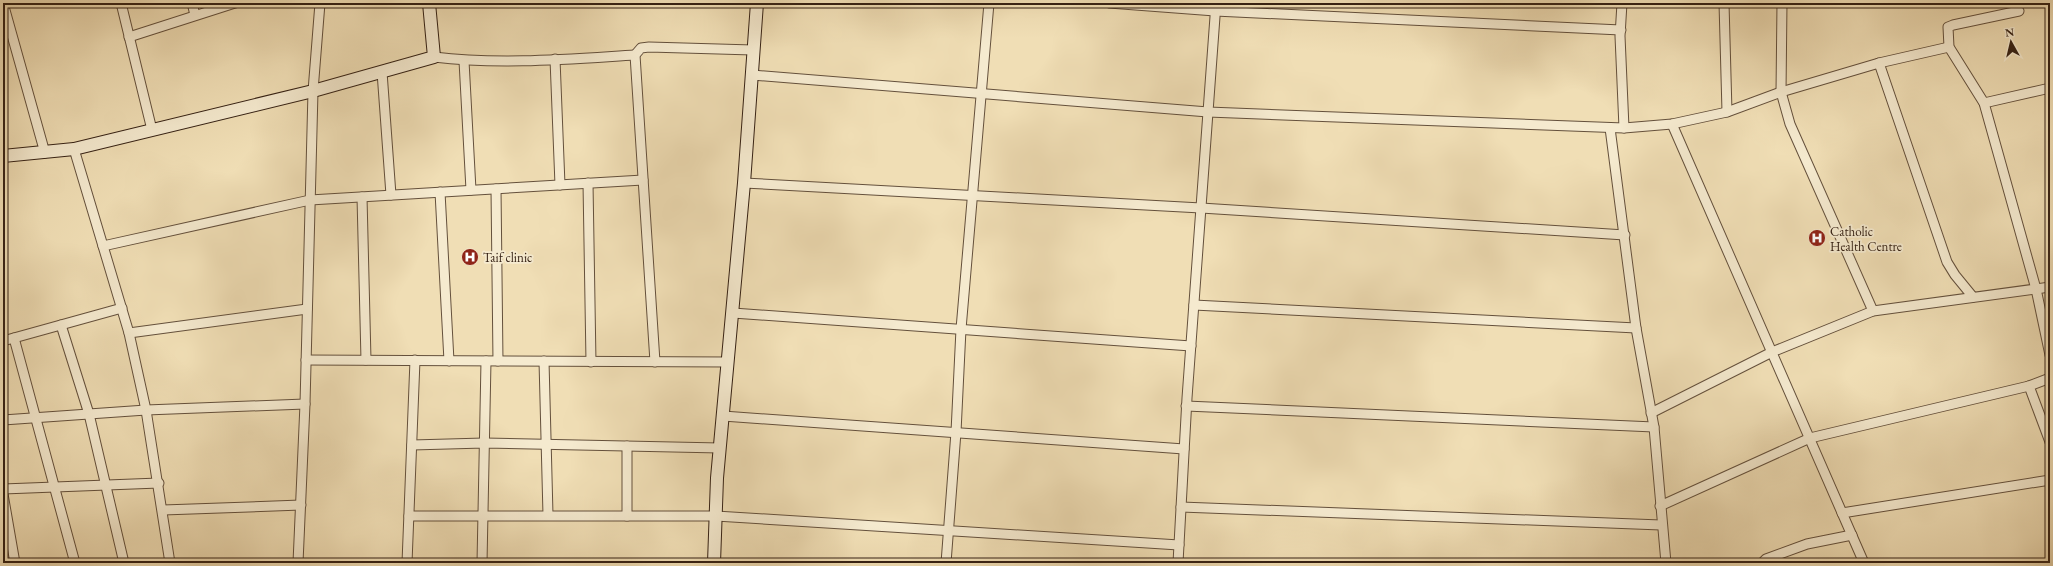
<svg xmlns="http://www.w3.org/2000/svg" width="2053" height="566" viewBox="0 0 2053 566" font-family="'EB Garamond',serif">
<style>
.lines{fill:none;stroke-linecap:round;stroke-linejoin:round}
.street-casing{stroke:#64503c;stroke-width:11}
.secondary-casing{stroke:#352114;stroke-width:14}
.street{stroke:#f5eacf;stroke-width:9}
.secondary{stroke:#f5eacf;stroke-width:12}
.labels{text-anchor:middle;dominant-baseline:central;stroke-width:3.5;stroke-linejoin:round;paint-order:stroke}
.poi-label{font-size:13px;fill:#352114;stroke:#f5eacf;text-anchor:start}
</style>
<rect width="100%" height="100%" fill="#f0deb5"/>
<filter id="stains"><feTurbulence type="fractalNoise" baseFrequency=".005" numOctaves="4"/><feColorMatrix values="0 0 0 0 .2 0 0 0 0 .09 0 0 0 0 .02 0 0 0 .5 -.17"/></filter>
<radialGradient id="worn" r=".72"><stop offset=".6" stop-color="#630" stop-opacity="0"/><stop offset="1" stop-color="#630" stop-opacity=".3"/></radialGradient>
<g class="lines">
<g class="street-casing">
<g id="street">
<polyline points="3,3 45,153"/>
<polyline points="121,3 152,130"/>
<polyline points="192,3 195,15"/>
<polyline points="1109,3 1215,11 1621,30"/>
<polyline points="1622,3 1620,36 1624,128"/>
<polyline points="1724,3 1727,112"/>
<polyline points="1782,3 1781,92 1790,124 1873,311"/>
<polyline points="2019,11 1953,25 1948,27 1949,47 1984,103 2036,289 2050,355"/>
<polyline points="129,37 235,3"/>
<path d="M434,57C500,65 569,59 635,55"/>
<polyline points="555,59 560,185"/>
<polyline points="464,61 471,190"/>
<polyline points="1879,63 1947,262 1955,275 1973,297"/>
<polyline points="382,72 391,195"/>
<polyline points="752,75 1208,112 1624,128 1672,124 1727,112 1781,92 1879,63 1949,47"/>
<polyline points="1984,103 2050,88"/>
<polyline points="1672,124 1864,563"/>
<polyline points="1610,128 1636,328 1654,427 1666,563"/>
<polyline points="74,149 129,333 146,410 170,563"/>
<polyline points="588,183 591,362"/>
<polyline points="744,183 1201,208 1625,235"/>
<polyline points="496,189 498,361"/>
<polyline points="440,192 449,361"/>
<polyline points="362,197 366,360"/>
<polyline points="103,246 310,200 643,180"/>
<polyline points="1194,305 1636,328"/>
<polyline points="733,313 1191,346"/>
<polyline points="61,325 89,414 124,563"/>
<polyline points="129,333 307,309"/>
<polyline points="14,338 75,563"/>
<polyline points="3,341 122,308"/>
<polyline points="306,360 728,362"/>
<polyline points="544,361 548,515"/>
<polyline points="655,362 635,55 641,48 649,47 753,50"/>
<polyline points="2029,386 2050,442"/>
<polyline points="1186,406 1654,427"/>
<polyline points="1651,413 1772,352 1873,311 2050,287"/>
<polyline points="723,416 1184,449"/>
<polyline points="3,420 146,410 305,404"/>
<polyline points="412,445 484,443 720,448"/>
<polyline points="627,446 627,516"/>
<polyline points="3,489 159,483"/>
<polyline points="3,494 15,563"/>
<polyline points="1660,506 1810,438 2029,386 2050,378"/>
<polyline points="1181,507 1661,525"/>
<polyline points="163,510 301,505"/>
<polyline points="1842,513 2050,480"/>
<polyline points="409,516 716,516 1179,545"/>
<polyline points="298,563 305,404 313,91 320,3"/>
<polyline points="407,563 415,360"/>
<polyline points="482,563 486,361"/>
<polyline points="946,563 956,432 961,329 989,3"/>
<polyline points="1178,563 1187,398 1216,3"/>
<polyline points="1762,563 1766,559 1807,544 1852,535"/>
</g>
</g>
<g class="secondary-casing">
<g id="secondary">
<polyline points="3,156 74,149 313,91 434,57 429,3"/>
<polyline points="714,563 717,478 744,183 757,3"/>
</g>
</g>
<use href="#street" class="street"/>
<use href="#secondary" class="secondary"/>
</g>
<defs>
<g id="hospital-disc" transform="scale(0.9)"><circle r="9.5" fill="#8f2418" stroke="#f5eacf"/><path d="M-5-5h3v3.5h4V-5h3V5h-3V1.5h-4V5h-3Z" fill="#fff"/></g>
</defs>
<g fill-rule="evenodd">
<use href="#hospital-disc" x="1817" y="238"/>
<use href="#hospital-disc" x="470" y="257"/>
</g>
<g class="labels">
<g class="poi-label">
<text x="1830" y="231">Catholic<tspan x="1830" dy="15">Health Centre</tspan></text>
<text x="483" y="257">Taif clinic</text>
</g>
</g>
<rect width="2053" height="566" fill="none" stroke="#f0deb5" stroke-width="16"/>
<rect x="4" y="4" width="2045" height="558" fill="none" stroke="#352114" stroke-width="2"/>
<rect x="8" y="8" width="2037" height="550" fill="none" stroke="#352114"/>
<g transform="translate(2011 42) rotate(352)" stroke="#f5eacf" stroke-width="3" paint-order="stroke">
<path d="M0-3L7 15L0 10L-7 15Z" fill="#352114"/>
<text y="-6" font-size="11" font-weight="bold" text-anchor="middle" fill="#352114">N</text>
</g>
<rect width="100%" height="100%" filter="url(#stains)"/>
<rect width="100%" height="100%" fill="url(#worn)"/>
</svg>
